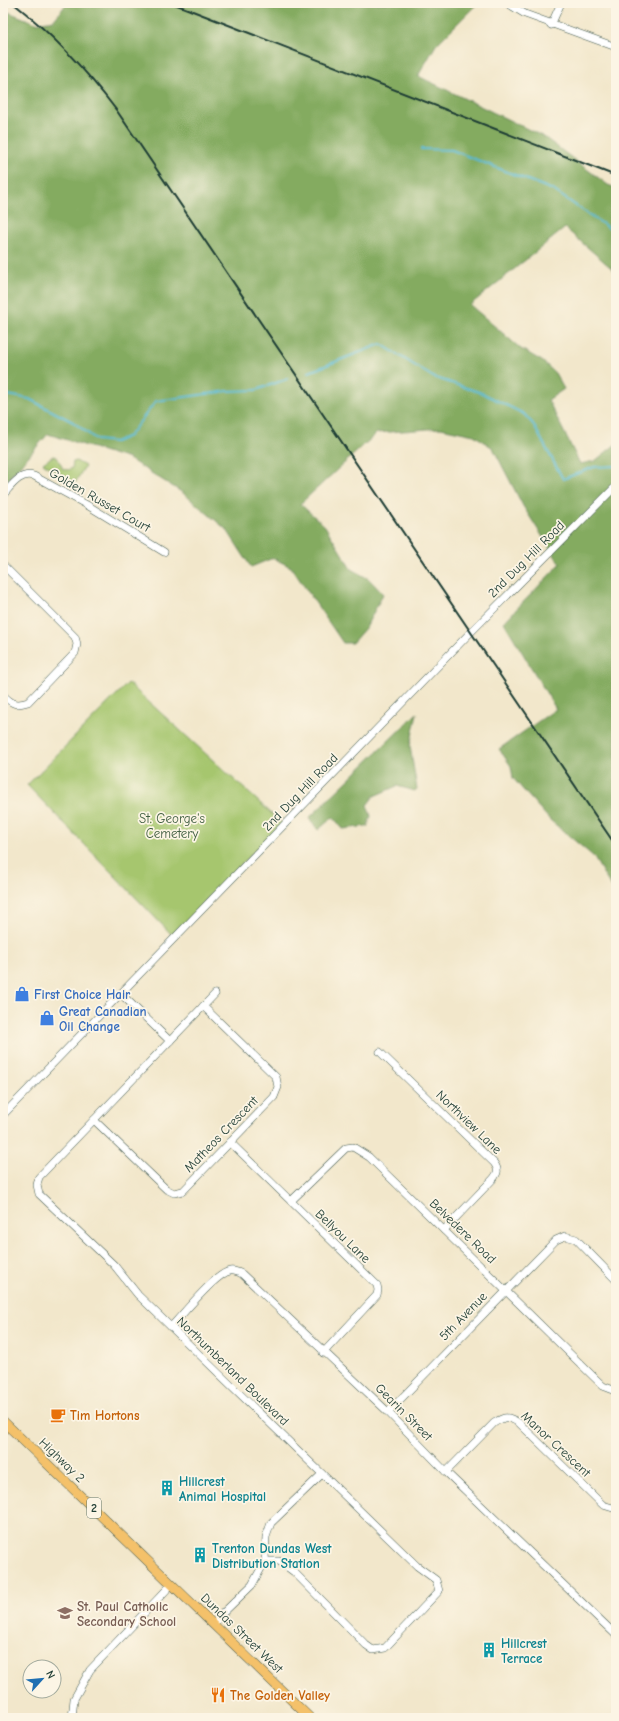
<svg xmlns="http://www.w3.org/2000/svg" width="619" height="1721" viewBox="0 0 619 1721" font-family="'Comic Neue',sans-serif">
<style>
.green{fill:#a6c66e;stroke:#628251}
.forest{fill:#84ab61;stroke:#52744a}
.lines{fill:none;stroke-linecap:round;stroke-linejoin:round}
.stream{stroke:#55bad4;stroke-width:2}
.minor-casing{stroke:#3f564b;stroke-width:8}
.major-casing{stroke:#3f564b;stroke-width:10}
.minor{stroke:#fff;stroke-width:7}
.major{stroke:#f4c16a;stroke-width:9}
.rail{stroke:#1f3d34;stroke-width:2}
.labels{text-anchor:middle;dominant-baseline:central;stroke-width:3.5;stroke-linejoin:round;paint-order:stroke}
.shield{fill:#fcf5e5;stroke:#617469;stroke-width:1}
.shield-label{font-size:12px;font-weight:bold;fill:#1f3d34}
.street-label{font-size:13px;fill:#1f3d34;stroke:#fcf5e5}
.park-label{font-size:13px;fill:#415f42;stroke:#fcf5e5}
.shop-label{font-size:13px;font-weight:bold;fill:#366cbe;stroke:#fcf5e5;text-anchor:start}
.food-label{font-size:13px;font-weight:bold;fill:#c56008;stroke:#fcf5e5;text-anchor:start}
.culture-label{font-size:13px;font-weight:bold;fill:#0d838f;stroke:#fcf5e5;text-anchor:start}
.education-label{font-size:13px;font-weight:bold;fill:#785e54;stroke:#fcf5e5;text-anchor:start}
</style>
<rect width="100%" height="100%" fill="#fcf5e5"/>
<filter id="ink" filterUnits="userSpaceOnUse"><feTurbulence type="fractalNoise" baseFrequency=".025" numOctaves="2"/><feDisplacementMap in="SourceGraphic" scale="8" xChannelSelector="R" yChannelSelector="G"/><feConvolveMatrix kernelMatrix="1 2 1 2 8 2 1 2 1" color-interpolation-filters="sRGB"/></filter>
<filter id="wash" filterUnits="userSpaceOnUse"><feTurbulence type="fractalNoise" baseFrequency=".012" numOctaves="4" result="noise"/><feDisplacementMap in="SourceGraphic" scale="16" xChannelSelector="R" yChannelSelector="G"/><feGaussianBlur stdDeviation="0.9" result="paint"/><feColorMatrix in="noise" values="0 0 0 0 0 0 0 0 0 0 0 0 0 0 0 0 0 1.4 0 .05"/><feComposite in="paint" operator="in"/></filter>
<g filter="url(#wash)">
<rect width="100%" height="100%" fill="#f2e7cb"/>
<g class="green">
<path d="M53,456L57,457L63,469L68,470L72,468L73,462L76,461L85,466L75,483C64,476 53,470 43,463Z"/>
<polygon points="128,683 282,823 172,935 27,785"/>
</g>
<g class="forest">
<polygon points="67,3 478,3 436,45 418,76 544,137 608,185 616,188 616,272 565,228 470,305 521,349 542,361 555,373 564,389 548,400 580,464 595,461 616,444 616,895 593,856 550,820 525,792 513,778 511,766 499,749 556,709 504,622 560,564 523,506 493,448 474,435 441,428 377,433 300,504 325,526 351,569 369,579 383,594 366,627 352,643 343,643 291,567 273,558 251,567 227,530 183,493 129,459 48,434 3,485 3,10 36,23 54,20"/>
<polygon points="417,713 410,746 417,789 415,791 397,786 374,796 367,805 371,816 368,826 343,829 333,817 318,830 309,818"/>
</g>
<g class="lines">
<g class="stream">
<polyline points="421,149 452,150 553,190 616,233"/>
<polyline points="309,372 381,344 433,377 482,393 524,414 533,424 563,479 594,467 616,466"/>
<polyline points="3,394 29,399 73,422 97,440 115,442 129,436 156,401 228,391 256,390 287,379"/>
</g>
</g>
</g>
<g filter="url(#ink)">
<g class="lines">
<g class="minor-casing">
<g id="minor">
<polyline points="507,3 525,14 616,47"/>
<polyline points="551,25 561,3"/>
<path d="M3,495C12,485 20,472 34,476L87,505L164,552"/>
<path d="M3,565L75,637L77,644L75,653L28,702C16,706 12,704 3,695"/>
<polyline points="121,994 170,1041"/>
<polyline points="215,994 39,1177 37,1185 39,1194 114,1265 138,1295 417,1566 436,1580 439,1591 385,1648 373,1650 366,1645 294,1572 279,1561 265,1561"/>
<path d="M380,1052L494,1163C499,1170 498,1173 493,1179L444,1230"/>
<polyline points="3,1115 467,636 616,486"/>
<polyline points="94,1120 166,1189 174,1193 183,1191 274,1097 278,1087 276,1077 203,1006"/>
<polyline points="230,1142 377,1285 378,1290 377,1295 323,1353"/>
<polyline points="291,1201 346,1148 353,1147 369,1157 603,1386 616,1391"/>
<path d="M171,1327C182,1315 216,1273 230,1271C234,1270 238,1272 242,1274L388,1412L446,1472L616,1635"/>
<polyline points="388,1412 556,1240 565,1236 576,1239 616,1280"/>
<path d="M446,1472L494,1423C505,1416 508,1416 519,1423L603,1505L616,1509"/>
<polyline points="214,1624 223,1613 252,1585 265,1561 266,1537 271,1523 322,1474"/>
<polyline points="72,1718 74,1699 90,1670 172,1584"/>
</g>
</g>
<g class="major-casing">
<polyline id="major" points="3,1421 310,1718"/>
</g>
<use href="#minor" class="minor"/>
<use href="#major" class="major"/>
<g class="rail">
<path d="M13,3C54,35 86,70 117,111L616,846"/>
<polyline points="172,3 616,176"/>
</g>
</g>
</g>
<defs>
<g id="shop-bare" transform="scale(1.2)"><path d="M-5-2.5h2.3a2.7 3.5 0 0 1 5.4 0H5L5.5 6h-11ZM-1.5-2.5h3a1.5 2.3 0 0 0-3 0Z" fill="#3f7fe0" stroke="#fcf5e5" stroke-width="2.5" paint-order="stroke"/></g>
<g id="cafe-bare" transform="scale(1.2)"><path d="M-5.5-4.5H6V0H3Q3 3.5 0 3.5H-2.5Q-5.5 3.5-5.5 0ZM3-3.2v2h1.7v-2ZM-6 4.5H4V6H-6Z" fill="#e8710a" stroke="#fcf5e5" stroke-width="2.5" paint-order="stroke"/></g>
<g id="building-bare" transform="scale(1.2)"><path d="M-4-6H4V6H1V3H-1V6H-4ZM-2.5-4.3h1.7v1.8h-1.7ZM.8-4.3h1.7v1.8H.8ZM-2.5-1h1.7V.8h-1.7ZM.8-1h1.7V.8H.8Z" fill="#0f9aa8" stroke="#fcf5e5" stroke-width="2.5" paint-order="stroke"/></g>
<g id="school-bare" transform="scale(1.2)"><path d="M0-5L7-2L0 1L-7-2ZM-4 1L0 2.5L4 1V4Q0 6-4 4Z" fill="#8d6e63" stroke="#fcf5e5" stroke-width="2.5" paint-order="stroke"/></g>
<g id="restaurant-bare" transform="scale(1.2)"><path d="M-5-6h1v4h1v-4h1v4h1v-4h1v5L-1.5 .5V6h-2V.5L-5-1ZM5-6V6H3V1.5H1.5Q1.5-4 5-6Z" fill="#e8710a" stroke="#fcf5e5" stroke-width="2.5" paint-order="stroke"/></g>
</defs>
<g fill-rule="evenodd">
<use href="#shop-bare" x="22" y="994"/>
<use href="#shop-bare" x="47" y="1018"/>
<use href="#cafe-bare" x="58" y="1415"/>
<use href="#building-bare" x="167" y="1488"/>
<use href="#building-bare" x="200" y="1555"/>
<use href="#school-bare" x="65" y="1613"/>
<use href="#building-bare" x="489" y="1650"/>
<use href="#restaurant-bare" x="218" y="1695"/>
</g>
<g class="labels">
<rect class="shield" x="87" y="1498" width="14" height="20" rx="3"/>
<g class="shield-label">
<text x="94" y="1508">2</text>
</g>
<g class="street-label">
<text transform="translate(100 500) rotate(30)">Golden Russet Court</text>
<text transform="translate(526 559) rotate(-45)">2nd Dug Hill Road</text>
<text transform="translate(300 792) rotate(-46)">2nd Dug Hill Road</text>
<text transform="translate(469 1122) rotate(44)">Northview Lane</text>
<text transform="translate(221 1134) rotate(-46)">Matheos Crescent</text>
<text transform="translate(463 1231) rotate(44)">Belvedere Road</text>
<text transform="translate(343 1236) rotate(44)">Bellyou Lane</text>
<text transform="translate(463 1316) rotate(-46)">5th Avenue</text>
<text transform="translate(233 1371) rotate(44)">Northumberland Boulevard</text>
<text transform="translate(404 1412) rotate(45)">Gearin Street</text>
<text transform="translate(556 1444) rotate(43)">Manor Crescent</text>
<text transform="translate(62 1460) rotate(44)">Highway 2</text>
<text transform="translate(242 1633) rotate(44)">Dundas Street West</text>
</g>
<g class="park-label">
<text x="172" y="818">St. George's<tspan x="172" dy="15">Cemetery</tspan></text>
</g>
<g class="shop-label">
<text x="34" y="994">First Choice Hair</text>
<text x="59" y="1011">Great Canadian<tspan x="59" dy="15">Oil Change</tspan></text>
</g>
<g class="food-label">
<text x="70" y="1415">Tim Hortons</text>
<text x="230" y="1695">The Golden Valley</text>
</g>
<g class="culture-label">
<text x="179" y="1481">Hillcrest<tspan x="179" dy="15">Animal Hospital</tspan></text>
<text x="212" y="1548">Trenton Dundas West<tspan x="212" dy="15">Distribution Station</tspan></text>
<text x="501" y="1643">Hillcrest<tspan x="501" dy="15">Terrace</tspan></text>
</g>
<g class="education-label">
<text x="77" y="1606">St. Paul Catholic<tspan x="77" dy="15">Secondary School</tspan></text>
</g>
</g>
<rect width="619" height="1721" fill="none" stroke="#fcf5e5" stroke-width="16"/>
<g transform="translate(42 1679) rotate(63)"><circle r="19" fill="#fcf5e5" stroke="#a4ab9e"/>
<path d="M0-3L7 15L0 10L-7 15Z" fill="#1f6fb2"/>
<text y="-6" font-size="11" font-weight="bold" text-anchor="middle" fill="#1f3d34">N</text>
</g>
</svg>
